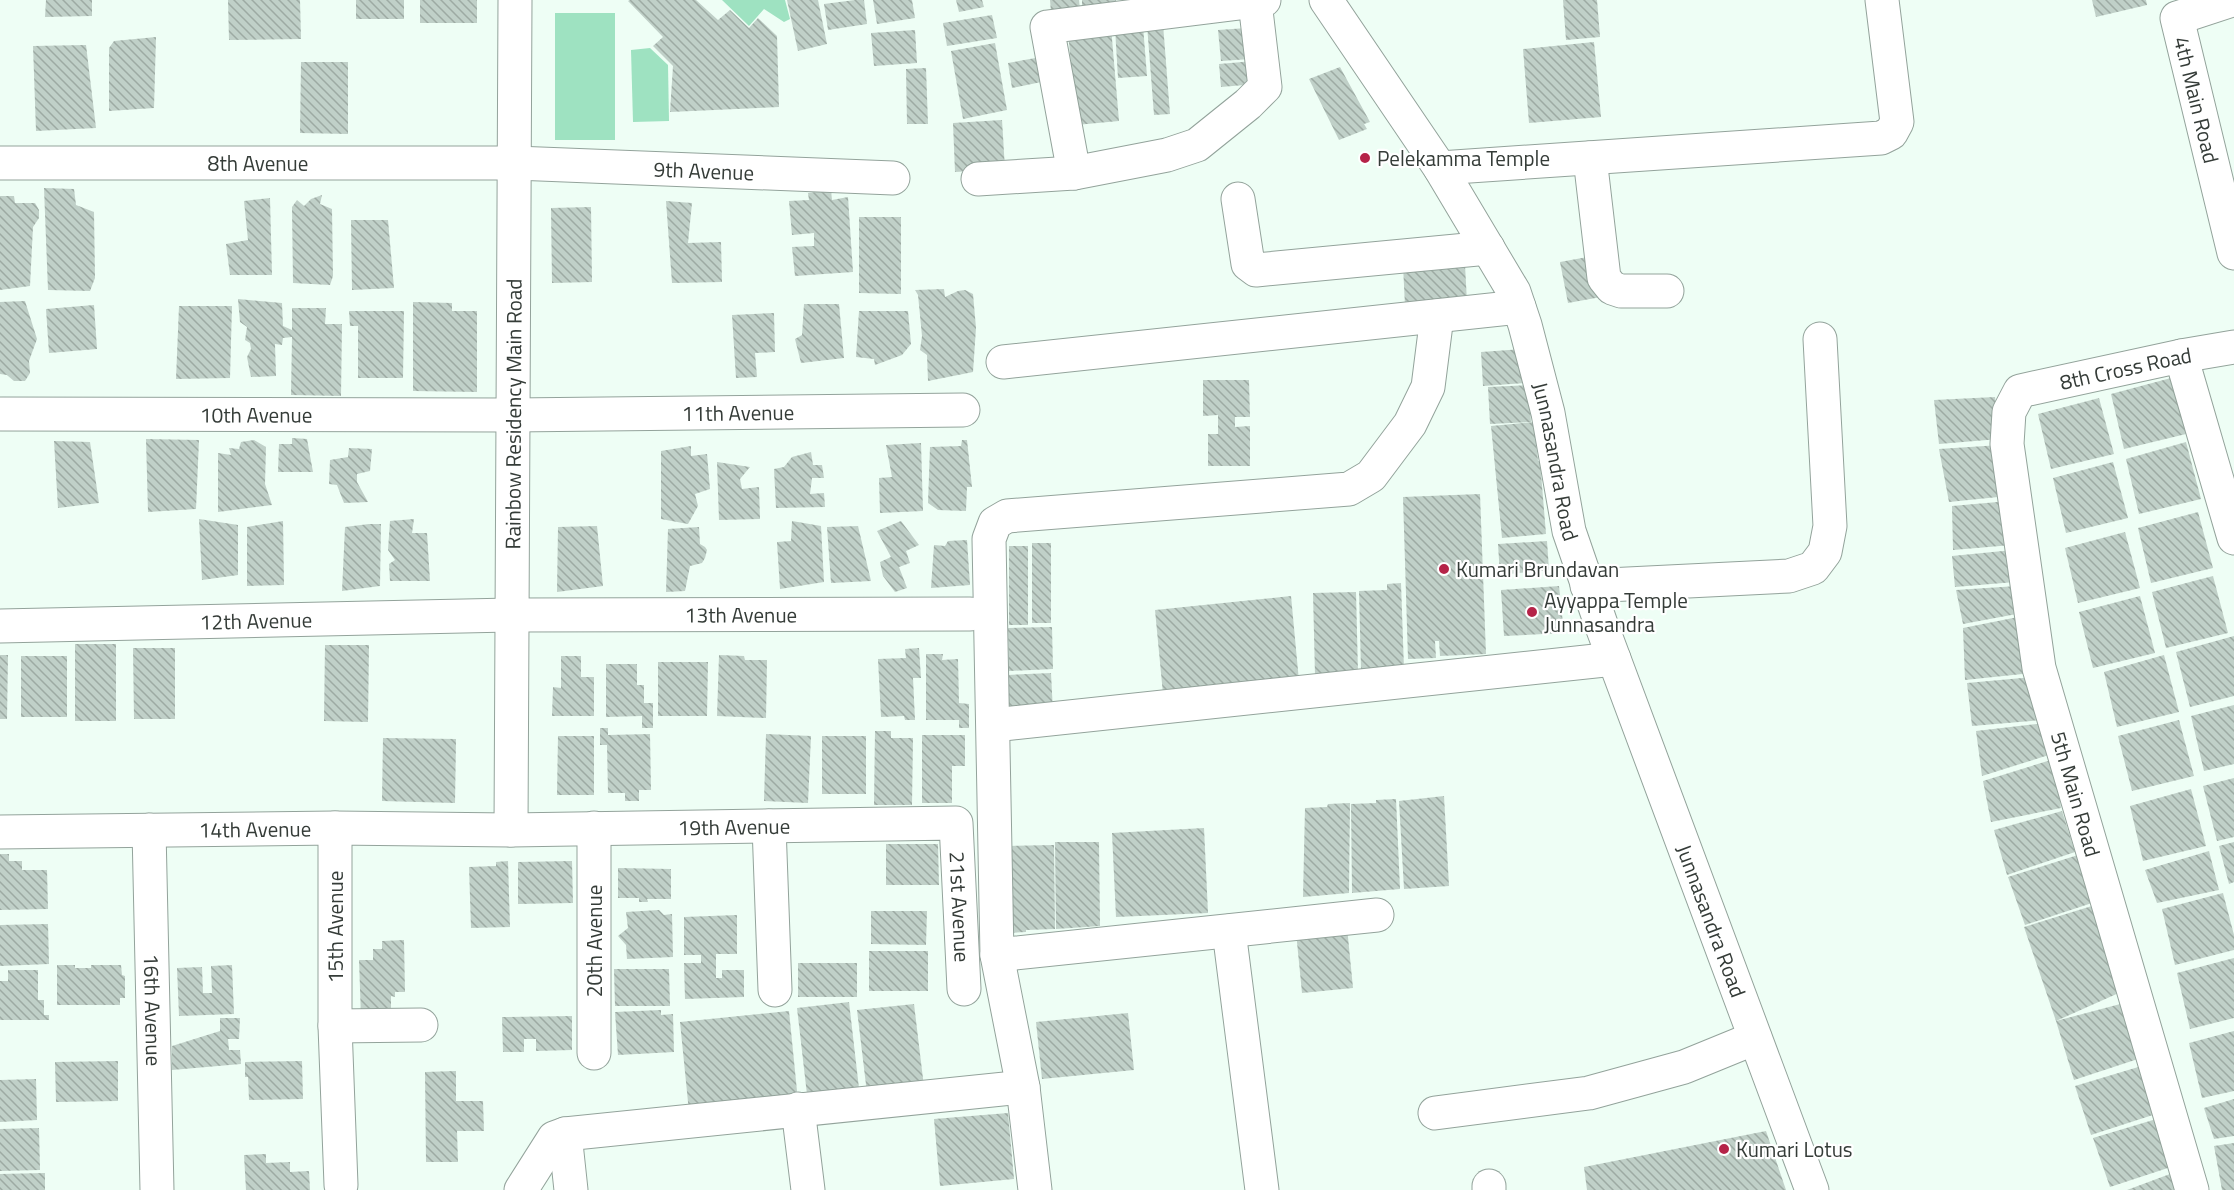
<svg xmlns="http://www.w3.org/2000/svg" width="2234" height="1190" viewBox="0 0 2234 1190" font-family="'Titillium Web',sans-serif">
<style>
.green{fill:#9ee2c1}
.building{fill:url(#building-back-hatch)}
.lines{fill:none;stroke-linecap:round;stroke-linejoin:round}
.minor-casing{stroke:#93a39b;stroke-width:35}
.minor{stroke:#fff;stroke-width:33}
.poi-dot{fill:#b52348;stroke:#fff;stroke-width:2}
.labels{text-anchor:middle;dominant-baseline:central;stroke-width:4.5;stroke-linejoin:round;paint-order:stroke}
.street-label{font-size:21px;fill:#353c38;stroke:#fff}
.poi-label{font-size:21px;fill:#353c38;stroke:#fff;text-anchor:start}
</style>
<defs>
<pattern id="building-back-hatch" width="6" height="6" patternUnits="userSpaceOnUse" patternTransform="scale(1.5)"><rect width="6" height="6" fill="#c0d0c8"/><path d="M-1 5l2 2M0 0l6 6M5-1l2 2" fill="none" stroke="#9daaa3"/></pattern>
</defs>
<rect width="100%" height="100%" fill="#eefef5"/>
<g class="green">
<polygon points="722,0 785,0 790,19 784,22 764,9 749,26"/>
<rect x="555" y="13" width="60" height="127"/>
<polygon points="650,48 668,65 669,121 633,122 631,50"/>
</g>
<g class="building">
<polygon points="46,0 92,0 92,16 45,17"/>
<polygon points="228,0 300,0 301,39 229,40"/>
<rect x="356" y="0" width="48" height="19"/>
<rect x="420" y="0" width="57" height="23"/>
<polygon points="630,0 696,0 718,20 730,10 749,28 758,18 777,36 779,107 670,112 673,66 653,46 663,37 628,1"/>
<polygon points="787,0 818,0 827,44 798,51"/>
<polygon points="855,0 864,0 867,24 828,30 824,4"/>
<polygon points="873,0 912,0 915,18 877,24"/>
<polygon points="956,0 982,0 984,7 959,12"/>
<polygon points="1050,0 1079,0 1080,9 1051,12"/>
<polygon points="1082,0 1116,0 1116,3 1082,7"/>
<polygon points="1563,0 1597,0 1600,37 1566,40"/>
<polygon points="2092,0 2146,0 2147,5 2096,17"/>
<polygon points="992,15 997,38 947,46 943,23"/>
<polygon points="1163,24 1170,114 1154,115 1147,25"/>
<polygon points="1143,26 1147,76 1118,78 1115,28"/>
<polygon points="1111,27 1119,121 1076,125 1068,31"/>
<polygon points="1247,28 1250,59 1221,61 1218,30"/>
<polygon points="915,30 917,63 874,66 871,33"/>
<polygon points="156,37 154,108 109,111 109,48 114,41"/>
<polygon points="1594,42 1601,117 1529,123 1523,49"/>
<polygon points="995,43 1007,110 963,119 951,51"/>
<polygon points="86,45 96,128 36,131 33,46"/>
<polygon points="1041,57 1046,81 1012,88 1008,63"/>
<polygon points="1254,61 1256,84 1221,87 1219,64"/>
<polygon points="301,62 348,62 348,134 300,133"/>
<polygon points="1340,67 1370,122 1364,124 1367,129 1339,140 1309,79"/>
<polygon points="926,68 928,124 907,124 906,69"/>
<polygon points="1002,120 1005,169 955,172 953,123"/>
<polygon points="44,188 74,189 76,205 94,212 95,278 90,291 48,290"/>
<polygon points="831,190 832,200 848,197 853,272 795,276 792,247 814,246 814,233 792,235 789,201 809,200 808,193"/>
<polygon points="322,195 320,204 332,209 333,276 330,285 293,283 292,207 297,200 304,206 311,199"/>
<polygon points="0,196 14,196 15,203 35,203 39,210 39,218 33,227 30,286 0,290"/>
<polygon points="270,198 272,275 230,275 226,244 248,240 244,201"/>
<polygon points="666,201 692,203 688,243 721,242 722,282 672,283"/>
<polygon points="591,207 592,282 552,283 551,208"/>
<polygon points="859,217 901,217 901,294 859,293"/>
<polygon points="351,220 388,220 394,288 352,290"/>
<polygon points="1593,256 1601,297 1568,303 1560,262"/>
<polygon points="1403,265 1465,265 1467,302 1405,306"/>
<polygon points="944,289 945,297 958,291 965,290 973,294 976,328 973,372 928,381 927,355 920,350 922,336 918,295 915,290"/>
<polygon points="238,299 282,303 283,326 292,330 292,308 326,308 325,324 342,324 341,396 291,395 292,337 283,338 282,345 275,344 276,376 251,377 247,357 251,349 250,343 245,340 247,327 240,322"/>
<polygon points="25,301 37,339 29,361 30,373 25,381 14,381 7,375 0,374 0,302"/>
<polygon points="413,302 452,303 452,311 477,311 477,392 413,391"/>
<polygon points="804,304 839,304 844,358 801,363 795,339 802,335"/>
<polygon points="94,305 97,349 49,353 46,309"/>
<polygon points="179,306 232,306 230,378 176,379"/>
<polygon points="349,311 404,311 403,378 358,378 358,326 350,326"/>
<polygon points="859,311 908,311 911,344 902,355 875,365 874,359 856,357"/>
<polygon points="774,313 775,352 755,353 757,377 736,378 732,315"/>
<polygon points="1523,349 1525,383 1483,386 1481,352"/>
<polygon points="2171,378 2186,434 2124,449 2111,394"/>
<polygon points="1203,380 1249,380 1250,417 1235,417 1235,427 1250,426 1250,466 1208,466 1208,434 1218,434 1218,415 1203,416"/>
<polygon points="1529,385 1531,422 1490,424 1488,387"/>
<polygon points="1995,397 1999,439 1939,444 1934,400"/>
<polygon points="2099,398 2114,454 2051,469 2038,414"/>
<polygon points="1534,422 1538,461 1540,461 1546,534 1502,538 1491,426"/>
<polygon points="292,438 307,439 313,472 278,472 279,444 292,444"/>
<polygon points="146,439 199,440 196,509 148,512"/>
<polygon points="254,440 266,447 265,484 272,505 218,512 218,453 231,455 229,448 239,449 241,442"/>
<polygon points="962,440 967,440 972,487 967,487 966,511 938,510 928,503 930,447 961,446"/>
<polygon points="54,441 90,442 99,503 58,508"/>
<polygon points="2186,442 2201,499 2139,514 2126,459"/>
<polygon points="921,443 923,511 880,513 879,478 892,477 886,445"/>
<polygon points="2000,445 2008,496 1949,502 1939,449"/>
<polygon points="691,446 691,456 707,454 710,489 695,494 698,506 688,524 661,519 661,451"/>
<polygon points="349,448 372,449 370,471 357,474 357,482 368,502 344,503 337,485 329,484 330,460 348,457"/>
<polygon points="811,452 813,465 822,465 824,478 812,478 810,494 824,493 825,507 776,508 774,469 784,467 792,457"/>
<polygon points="717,462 750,467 740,479 742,489 759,487 760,519 719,520"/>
<polygon points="2113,462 2128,518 2066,533 2053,478"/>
<polygon points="1480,494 1486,654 1440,656 1439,641 1435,641 1436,658 1408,659 1403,497"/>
<polygon points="2009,501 2012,545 1953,550 1952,506"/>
<polygon points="2198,512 2213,568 2151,583 2138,528"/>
<polygon points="199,519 238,525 238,575 202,580"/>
<polygon points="414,519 412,533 427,533 430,581 390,581 389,564 395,560 388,550 390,521"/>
<polygon points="283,521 284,585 247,586 247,527"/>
<polygon points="792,521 821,526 824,582 780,589 777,542 791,541"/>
<polygon points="901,521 919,545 906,551 910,563 899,567 907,588 895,592 883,576 880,562 891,557 877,531"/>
<polygon points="369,524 381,524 380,586 342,591 345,527"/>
<polygon points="597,526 603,586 557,592 558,527"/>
<polygon points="858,526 871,581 831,583 827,527"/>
<polygon points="699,527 700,544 705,547 707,550 705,558 702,563 690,566 685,591 666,592 668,529"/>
<polygon points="2125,532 2140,588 2078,603 2065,548"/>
<polygon points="967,540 970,585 931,588 934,545 945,546 948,541"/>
<polygon points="1547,541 1549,570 1500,575 1498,544"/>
<rect x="1032" y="543" width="19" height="80"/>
<rect x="1009" y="546" width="19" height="79"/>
<polygon points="2013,550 2015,582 1955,587 1952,556"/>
<polygon points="2213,576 2228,633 2166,648 2152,592"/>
<polygon points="1401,583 1404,669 1361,670 1359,591 1387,590 1387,584"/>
<polygon points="1559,586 1564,633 1504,636 1501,590"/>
<polygon points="2017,586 2022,613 1963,624 1956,590"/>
<polygon points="1356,592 1358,673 1315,675 1313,593"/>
<polygon points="1291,596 1299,681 1163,694 1155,610"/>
<polygon points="2140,596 2155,653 2093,668 2079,612"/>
<polygon points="2023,616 2032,673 1965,680 1963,628"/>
<polygon points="1052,627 1053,669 1009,671 1008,628"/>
<polygon points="2234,636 2234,696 2190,707 2176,652"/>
<rect x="75" y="644" width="41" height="77"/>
<polygon points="325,645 369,645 368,722 324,721"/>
<polygon points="133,648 175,648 175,719 134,719"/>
<polygon points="919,648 921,678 913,678 915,720 905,720 904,716 881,717 878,659 906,658 905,649"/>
<polygon points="926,654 943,654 942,660 958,659 959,703 969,704 969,728 959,728 959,720 926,720"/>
<polygon points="0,655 8,655 7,719 0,719"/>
<polygon points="719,655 744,656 745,660 767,660 766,718 717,716"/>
<polygon points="2164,655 2179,712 2117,727 2104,672"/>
<rect x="21" y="656" width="46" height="61"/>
<polygon points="561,656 581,656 581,677 594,677 594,716 552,716 553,687 561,688"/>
<polygon points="658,662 708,662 707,716 658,716"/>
<polygon points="606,664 637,664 637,685 644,685 644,703 653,703 653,728 642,728 642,716 606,717"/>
<polygon points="1051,673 1053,712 1009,717 1007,675"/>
<polygon points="2033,677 2042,720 1972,726 1967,683"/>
<polygon points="2234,705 2234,764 2204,771 2191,716"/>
<polygon points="2179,720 2194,776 2132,791 2118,736"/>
<polygon points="2046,723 2052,754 1982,776 1976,731"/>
<polygon points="600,728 608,728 608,735 650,734 651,790 639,790 639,801 625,801 625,793 608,793 607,745 600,745"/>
<polygon points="875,731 891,731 891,738 913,738 912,805 874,805"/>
<polygon points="766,734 811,736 808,803 764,801"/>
<polygon points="922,735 965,735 965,766 952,766 952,803 922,803"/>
<polygon points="558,736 594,736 594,795 557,795"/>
<rect x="822" y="736" width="44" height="58"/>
<polygon points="383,738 456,739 455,803 382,801"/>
<polygon points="2054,759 2061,808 1991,822 1983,781"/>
<polygon points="2234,778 2234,837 2217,841 2203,786"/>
<polygon points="2191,789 2206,846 2143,861 2130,806"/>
<polygon points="1444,796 1449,886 1404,889 1399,801"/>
<polygon points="1396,799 1400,889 1352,893 1351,804 1376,803 1376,800"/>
<polygon points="1350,803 1349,893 1303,897 1305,808 1327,807 1328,804"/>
<polygon points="2062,811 2075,852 2007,875 1994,830"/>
<polygon points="1204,828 1208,913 1116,917 1112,833"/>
<polygon points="1055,842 1099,842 1100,926 1056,929"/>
<polygon points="2234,842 2234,882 2229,884 2219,846"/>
<polygon points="886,844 938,844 939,885 886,885"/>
<polygon points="1054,845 1055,929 1026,930 1026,932 1008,933 1007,846"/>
<polygon points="2209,851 2219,890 2157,903 2145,870"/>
<polygon points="0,854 9,854 9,861 22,861 22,870 47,870 48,909 0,910"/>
<polygon points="2078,855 2092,903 2025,925 2008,877"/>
<polygon points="508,861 510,927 471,928 469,867 496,866 496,862"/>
<polygon points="572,861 573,903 518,904 518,862"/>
<polygon points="618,868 671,869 671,899 647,899 648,902 639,902 639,898 618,898"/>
<polygon points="2223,893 2234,935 2234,950 2175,965 2162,909"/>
<polygon points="2095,905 2121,992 2056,1021 2024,927"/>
<polygon points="659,910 664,915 672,914 673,957 627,959 626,945 618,936 628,928 626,912"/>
<polygon points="871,911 927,911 926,945 871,944"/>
<polygon points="737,915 737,954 716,954 716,978 722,978 722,970 744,970 744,997 685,999 684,963 701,963 701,955 684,955 684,917"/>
<polygon points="48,924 49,964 0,966 0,925"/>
<polygon points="1347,927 1353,988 1302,993 1296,932"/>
<polygon points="404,940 405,992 395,992 395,997 391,996 391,1017 361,1018 359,960 373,960 373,949 382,949 382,941"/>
<rect x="869" y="951" width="59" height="40"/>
<polygon points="2234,958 2234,1018 2190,1029 2177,973"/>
<rect x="798" y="963" width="59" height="34"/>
<polygon points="57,965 75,965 75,968 91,968 91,965 121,965 122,975 125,976 125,998 120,998 120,1005 57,1005"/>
<polygon points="232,965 234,1014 179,1016 177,968 202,967 203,993 212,993 211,966"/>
<polygon points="614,969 669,969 670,1006 615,1006"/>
<polygon points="8,970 38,970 38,1000 44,1000 44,1015 49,1015 49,1020 0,1020 0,981 8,981"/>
<polygon points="849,1002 860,1097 808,1103 797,1008"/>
<polygon points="2124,1003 2141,1058 2074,1080 2056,1021"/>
<polygon points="914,1004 924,1087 867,1093 857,1010"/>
<polygon points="661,1010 661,1015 673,1014 674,1052 618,1055 615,1012"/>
<polygon points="789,1011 798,1101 689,1112 680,1022"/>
<polygon points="1128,1013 1134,1070 1042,1079 1036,1022"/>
<polygon points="572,1016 572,1050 536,1051 536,1039 524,1039 524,1052 503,1052 502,1017"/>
<polygon points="220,1018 240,1018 239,1039 228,1039 229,1050 240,1050 241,1064 172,1070 172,1046 220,1031"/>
<polygon points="2234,1031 2234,1091 2202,1098 2189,1043"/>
<polygon points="118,1061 118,1101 56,1102 55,1062"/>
<polygon points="302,1061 303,1099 249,1100 248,1077 245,1077 245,1062"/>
<polygon points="2145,1065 2159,1113 2091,1135 2075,1086"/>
<polygon points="456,1071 456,1101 483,1101 484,1131 457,1131 458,1162 426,1162 425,1072"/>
<polygon points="36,1079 37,1120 0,1122 0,1080"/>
<polygon points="2234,1099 2234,1136 2214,1139 2204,1108"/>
<polygon points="1008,1113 1014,1179 940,1186 934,1119"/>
<polygon points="2163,1117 2177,1165 2110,1187 2093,1138"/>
<polygon points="39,1128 40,1170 0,1171 0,1129"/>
<polygon points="1766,1131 1786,1190 1587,1190 1584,1167"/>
<polygon points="2234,1143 2234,1190 2222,1190 2214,1146"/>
<polygon points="266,1154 266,1163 290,1162 290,1172 309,1171 310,1190 246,1190 244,1155"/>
<polygon points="2178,1171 2184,1190 2127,1190"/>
<polygon points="45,1173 45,1190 0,1190 0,1174"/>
</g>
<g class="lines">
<g class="minor-casing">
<g id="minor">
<path id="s1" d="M1326,0L1440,168L1514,292L1525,325L1548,413L1569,531L1601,624L1812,1190"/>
<path id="s2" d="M2232,0L2177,18L2234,253"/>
<polyline points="1590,158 1604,278 1612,288 1621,291 1667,291"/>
<path id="s3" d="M0,163H515L893,178"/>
<polyline points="1440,168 1881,138 1891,133 1897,122 1882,0"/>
<polyline points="1074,173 1047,27 1264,0"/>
<polyline points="978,179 1074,173 1167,155 1197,145 1248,104 1265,87 1255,2"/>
<polyline points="1238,199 1248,264 1256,270 1488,248"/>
<polyline points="2181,356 2234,538"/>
<polyline points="1003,362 1519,307"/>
<path id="s4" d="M0,414L513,415L963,410"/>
<polyline points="1587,586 1789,576 1813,568 1825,552 1830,526 1820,339"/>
<path id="s5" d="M0,626L513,615L970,614"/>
<polyline points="994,725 1614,659"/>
<polyline points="769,826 775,990"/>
<polyline points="335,828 335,1026 341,1185"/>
<polyline points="594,828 594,1053"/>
<path id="s6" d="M149,830L157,1190"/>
<path id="s7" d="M511,830L515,0"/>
<path id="s8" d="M0,832L335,828L511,830L956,823L964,989"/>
<polyline points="1229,931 1262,1190"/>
<polyline points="997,955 1377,915"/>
<polyline points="335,1026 421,1025"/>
<polyline points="798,1109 808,1190"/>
<polyline points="1435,1113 1589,1093 1684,1067 1755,1038"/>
<polyline points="565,1134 571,1190"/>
<polyline points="1489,1186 1489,1190"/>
<polyline points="521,1190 554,1138 565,1134 1023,1087"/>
<polyline points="1035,1190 1023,1087 997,955 989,539 995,523 1007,516 1349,489 1371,476 1410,424 1428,387 1437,316"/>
<path id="s9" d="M2192,1190L2039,668L2007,444L2009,412L2020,391L2181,356L2234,347"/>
</g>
</g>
<use href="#minor" class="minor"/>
</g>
<g class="poi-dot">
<circle cx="1365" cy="158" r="6"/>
<circle cx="1444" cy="569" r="6"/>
<circle cx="1532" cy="612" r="6"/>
<circle cx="1724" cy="1149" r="6"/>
</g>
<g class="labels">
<g class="street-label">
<text stroke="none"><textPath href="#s2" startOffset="142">4th Main Road</textPath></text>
<text stroke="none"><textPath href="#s3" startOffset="258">8th Avenue</textPath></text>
<text stroke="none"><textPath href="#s3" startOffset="704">9th Avenue</textPath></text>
<text stroke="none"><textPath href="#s9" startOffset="934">8th Cross Road</textPath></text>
<text stroke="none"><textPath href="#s4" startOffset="738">11th Avenue</textPath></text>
<text stroke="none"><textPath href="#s4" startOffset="256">10th Avenue</textPath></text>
<text stroke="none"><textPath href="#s7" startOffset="416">Rainbow Residency Main Road</textPath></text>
<text stroke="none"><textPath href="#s1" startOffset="522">Junnasandra Road</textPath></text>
<text stroke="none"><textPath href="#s5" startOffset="741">13th Avenue</textPath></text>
<text stroke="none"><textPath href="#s5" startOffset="256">12th Avenue</textPath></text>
<text transform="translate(2076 794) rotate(74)">5th Main Road</text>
<text stroke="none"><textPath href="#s8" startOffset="734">19th Avenue</textPath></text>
<text stroke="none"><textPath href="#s8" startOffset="255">14th Avenue</textPath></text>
<text stroke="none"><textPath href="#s8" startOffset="1040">21st Avenue</textPath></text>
<text stroke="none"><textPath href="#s1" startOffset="1008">Junnasandra Road</textPath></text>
<text transform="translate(335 927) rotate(-90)">15th Avenue</text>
<text transform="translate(594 941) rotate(-90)">20th Avenue</text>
<text stroke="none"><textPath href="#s6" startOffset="180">16th Avenue</textPath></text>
</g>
<g class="poi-label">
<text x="1377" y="158">Pelekamma Temple</text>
<text x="1456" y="569">Kumari Brundavan</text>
<text x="1544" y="600">Ayyappa Temple<tspan x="1544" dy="24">Junnasandra</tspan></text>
<text x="1736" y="1149">Kumari Lotus</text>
</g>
</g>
</svg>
